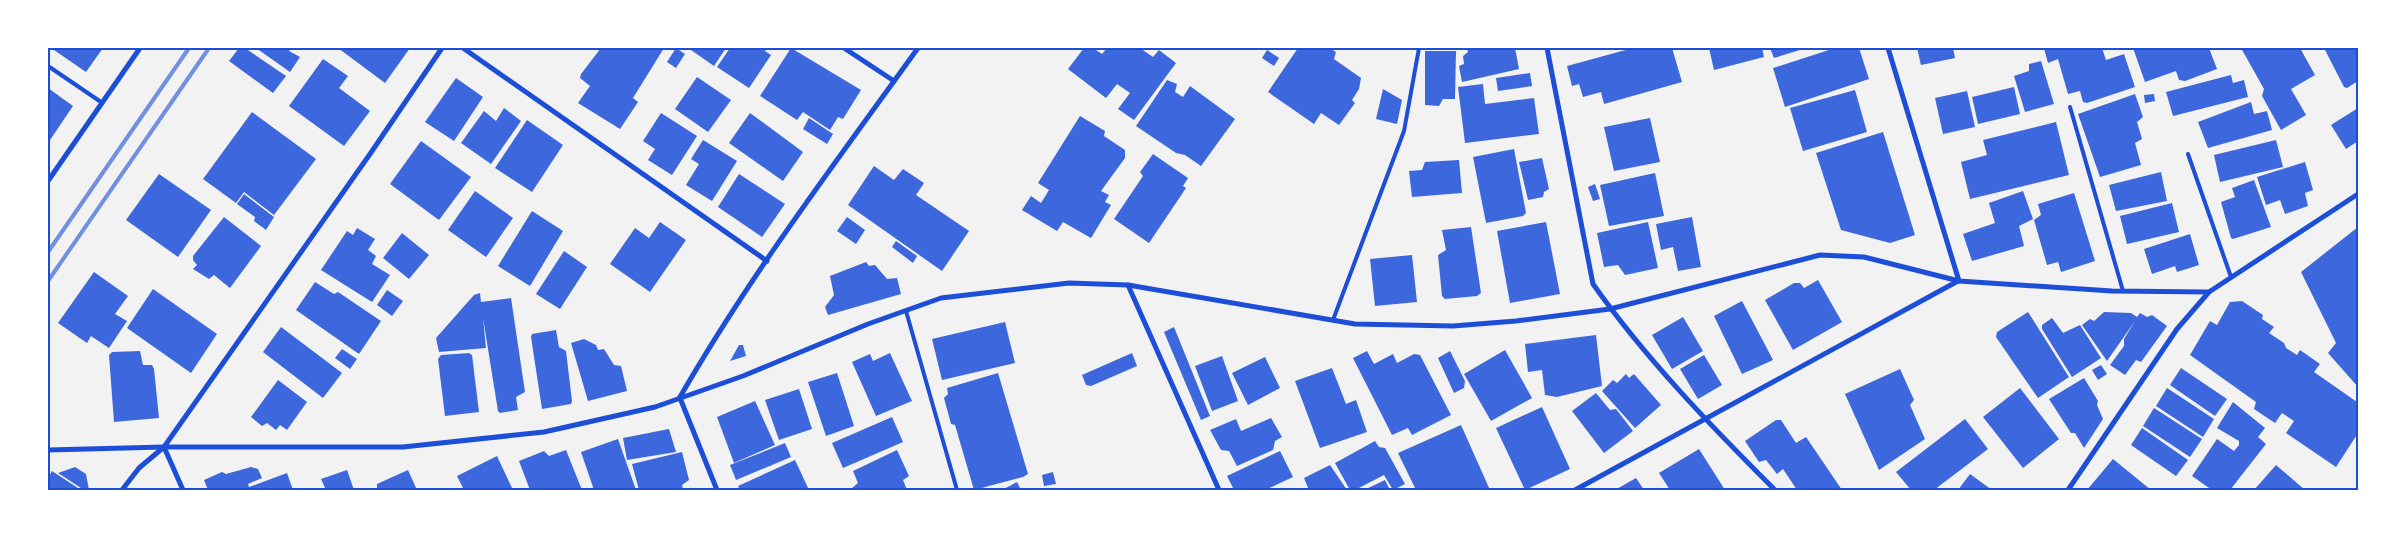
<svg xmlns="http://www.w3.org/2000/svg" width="2406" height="538" viewBox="0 0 2406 538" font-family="'Source Sans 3',sans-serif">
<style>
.building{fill:#3d67dc}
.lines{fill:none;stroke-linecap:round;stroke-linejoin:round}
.service{stroke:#1d4ed8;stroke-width:4}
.minor{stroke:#1d4ed8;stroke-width:5}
.rail{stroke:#7290e2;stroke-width:4}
.neatline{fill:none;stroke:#1d4ed8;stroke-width:2}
</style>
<rect width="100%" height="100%" fill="#f2f2f2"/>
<g class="building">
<polygon points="51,48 103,48 86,72"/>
<polygon points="239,48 245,48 286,76 273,93 229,61"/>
<polygon points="256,48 291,48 289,51 300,57 290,72"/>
<polygon points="338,48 410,48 385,83"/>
<polygon points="601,48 664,48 633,98 638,102 620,129 578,103 590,86 580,78 581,74"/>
<polygon points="676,48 685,54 676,68 667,62"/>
<polygon points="693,48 726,48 714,66 691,50"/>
<polygon points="730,48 767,48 765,51 771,55 749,88 717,67"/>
<polygon points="791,48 861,90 843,119 838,117 830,130 803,112 797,120 760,96"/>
<polygon points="1084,48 1093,48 1102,54 1107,48 1140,48 1153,57 1159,50 1176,63 1134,120 1118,109 1130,93 1117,84 1106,98 1068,69"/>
<polygon points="1298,48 1329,48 1336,52 1334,59 1361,78 1359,89 1352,100 1355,103 1339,125 1321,113 1314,124 1268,92"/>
<polygon points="1467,48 1515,48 1519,69 1462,82 1459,66 1464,64 1463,56 1468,52"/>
<polygon points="1633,48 1672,48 1682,82 1604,104 1601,92 1583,97 1579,84 1572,86 1567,66"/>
<polygon points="1709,48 1762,48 1764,57 1714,70"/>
<polygon points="1770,48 1806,48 1774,58"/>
<polygon points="1835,48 1859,48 1869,79 1785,107 1773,68"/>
<polygon points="1917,48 1953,48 1955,58 1921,65"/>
<polygon points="2044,48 2102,48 2106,60 2124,54 2135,87 2087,103 2083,102 2080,91 2068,94 2058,59 2048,63"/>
<polygon points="2133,48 2209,48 2217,69 2185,81 2179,80 2176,71 2145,82"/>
<polygon points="2241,48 2300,48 2315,75 2291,89 2306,115 2281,130 2262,96 2264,89"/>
<polygon points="2324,48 2358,48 2358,81 2347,88 2344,87"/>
<polygon points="1267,50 1279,58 1274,66 1262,58"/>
<polygon points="1425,51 1456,51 1455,99 1443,99 1439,106 1425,105"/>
<polygon points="323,59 348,76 339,88 370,111 344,146 289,106"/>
<polygon points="2041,61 2054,104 2025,112 2014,76 2029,71 2029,64"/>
<polygon points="1530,73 1532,86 1498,91 1496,78"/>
<polygon points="2231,75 2233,83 2244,80 2248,97 2173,116 2166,92"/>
<polygon points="697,77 731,100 708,132 675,109"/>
<polygon points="456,78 483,97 454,141 425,122"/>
<polygon points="1167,80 1177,84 1175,92 1183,97 1190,86 1235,119 1201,166 1185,155 1176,153 1136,126"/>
<polygon points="1483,84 1485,104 1534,98 1539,134 1465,143 1458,87"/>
<polygon points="2014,87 2020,114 1978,124 1972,97"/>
<polygon points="48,88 73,106 48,143"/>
<polygon points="1383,89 1402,100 1397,124 1376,119"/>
<polygon points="1855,90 1867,132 1803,151 1790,108"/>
<polygon points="1967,91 1975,127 1943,134 1935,98"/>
<polygon points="2135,94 2143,117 2137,122 2142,139 2135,143 2141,165 2100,177 2078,114"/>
<polygon points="2154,94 2155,101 2145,103 2144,95"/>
<polygon points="2251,102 2254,114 2267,111 2272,130 2208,148 2198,122"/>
<polygon points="504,108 521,121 491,164 461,143 484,111 496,121"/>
<polygon points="2358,108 2358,141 2346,149 2331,125"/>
<polygon points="252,112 316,159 274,215 244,192 236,203 203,179"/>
<polygon points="661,113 697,136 672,175 648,160 655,149 643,141"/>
<polygon points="750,113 803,152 783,181 729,143"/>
<polygon points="1080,116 1105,131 1104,136 1125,150 1125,158 1101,191 1109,195 1105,202 1111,205 1091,238 1063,222 1057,231 1022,210 1031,196 1041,203 1049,190 1038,183"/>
<polygon points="809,118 833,134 827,144 803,129"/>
<polygon points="1650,118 1660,162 1614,171 1604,127"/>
<polygon points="527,120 563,145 532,192 495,168"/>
<polygon points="2056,122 2069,175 1970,199 1961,162 1987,155 1983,140"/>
<polygon points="1883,132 1915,235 1890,243 1841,230 1816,153"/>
<polygon points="703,140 737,161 712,201 686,185 699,164 691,159"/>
<polygon points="2276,140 2283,167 2220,182 2214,155"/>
<polygon points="421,141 471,177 439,220 390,184"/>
<polygon points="1514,149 1526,213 1523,216 1486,223 1473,157"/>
<polygon points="1153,154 1188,178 1183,186 1186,188 1149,243 1114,219 1143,176 1140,172"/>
<polygon points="1542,158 1549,189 1544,192 1543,197 1528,200 1519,162"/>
<polygon points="1459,160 1462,193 1412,197 1409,171 1422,170 1425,162"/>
<polygon points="2305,162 2313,190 2305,193 2308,206 2285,214 2280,200 2266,205 2257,177"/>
<polygon points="874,166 894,180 903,169 924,183 916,195 969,231 942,271 848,205"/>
<polygon points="2161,172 2167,201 2116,211 2109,185"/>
<polygon points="1655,173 1664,216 1609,226 1600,185"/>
<polygon points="159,174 211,210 178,257 126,220"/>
<polygon points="739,174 785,204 762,237 718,207"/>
<polygon points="2254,180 2271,227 2233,239 2231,238 2221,202 2235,197 2232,188"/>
<polygon points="1595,184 1600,199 1593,201 1588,187"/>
<polygon points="475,191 513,218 486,257 448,230"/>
<polygon points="2023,191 2033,219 2019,226 2024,246 1972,261 1963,234 1995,223 1989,203"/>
<polygon points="2074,193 2095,261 2061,272 2058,262 2047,265 2034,220 2041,215 2038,204"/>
<polygon points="244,194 274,217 266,230 254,221 255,217 237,204"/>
<polygon points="2172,203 2179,232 2127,244 2120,216"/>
<polygon points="532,211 563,231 530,286 498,266"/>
<polygon points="224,217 261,246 230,288 214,275 209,279 193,269 197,265 193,260 193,256"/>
<polygon points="847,217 865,230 856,244 837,231"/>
<polygon points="1692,217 1701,267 1678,271 1673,247 1661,250 1656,224"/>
<polygon points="660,222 686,240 650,292 610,264 635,228 649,238"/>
<polygon points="1546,222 1560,294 1510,303 1497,231"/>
<polygon points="1648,222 1658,268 1625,275 1618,265 1604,267 1597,233"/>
<polygon points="1471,227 1481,293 1477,296 1445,299 1442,296 1438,255 1446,250 1442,230"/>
<polygon points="2358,227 2358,387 2328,353 2336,343 2301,272"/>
<polygon points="357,228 375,239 368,250 376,256 372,264 390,275 372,302 321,270 347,231 353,235"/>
<polygon points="402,233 429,255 409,279 383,258"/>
<polygon points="2190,234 2199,265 2177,272 2175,266 2152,274 2144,249"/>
<polygon points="896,241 917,256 913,263 892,247"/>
<polygon points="564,251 587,267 560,309 536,294"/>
<polygon points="1412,255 1417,302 1375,306 1370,259"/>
<polygon points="866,262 869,266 875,265 887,279 897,278 901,294 828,315 825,307 834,295 830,276"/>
<polygon points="94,272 128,296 115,314 127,321 109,348 91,336 87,343 58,323"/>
<polygon points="1818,280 1842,322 1793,350 1765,300 1794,283 1800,283 1804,288"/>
<polygon points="315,282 334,294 338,292 381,321 359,354 296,310"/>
<polygon points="153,289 217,334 191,373 127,328"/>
<polygon points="387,290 403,301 392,316 377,305"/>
<polygon points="480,293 481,302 511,298 525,392 516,397 518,410 500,413 498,411 483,318 486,348 439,352 436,338 474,295"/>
<polygon points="1742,301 1773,360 1742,374 1714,316"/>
<polygon points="2242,301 2263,315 2262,319 2274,327 2269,333 2284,343 2286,348 2297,355 2300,350 2320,364 2314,372 2357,402 2358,433 2336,467 2286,433 2294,421 2282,413 2275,423 2254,409 2256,402 2190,355 2210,321 2217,325 2230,302"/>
<polygon points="2028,312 2069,377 2038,398 1996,337 1997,332"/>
<polygon points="2104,312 2131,313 2137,317 2140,313 2147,317 2152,315 2167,326 2141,362 2136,360 2125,375 2110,365 2124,346 2124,339 2135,321 2107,361 2082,325 2090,319 2094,321"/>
<polygon points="1683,317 1703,351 1672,369 1652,335"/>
<polygon points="2052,318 2063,333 2080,325 2101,358 2072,377 2042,329 2042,325"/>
<polygon points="1005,322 1015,363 942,380 932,339"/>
<polygon points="281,327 342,373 323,398 263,352"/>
<polygon points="1174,327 1210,416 1201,420 1164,332"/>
<polygon points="556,330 559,347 566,351 572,401 571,404 542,409 531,337 532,334"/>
<polygon points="1596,335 1602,386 1557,397 1545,395 1542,370 1528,372 1525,344"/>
<polygon points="584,339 596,345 598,350 604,349 614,365 621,366 627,391 588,401 571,343"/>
<polygon points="739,345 743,345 746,356 730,361"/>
<polygon points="342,349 357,359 350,369 335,358"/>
<polygon points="1505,350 1532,398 1491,421 1464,374"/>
<polygon points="140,351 143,365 152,365 154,369 159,418 114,422 109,355 112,352"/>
<polygon points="1367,351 1374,364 1393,354 1397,363 1414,354 1420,355 1451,415 1412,435 1408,428 1392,435 1353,358"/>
<polygon points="1450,351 1465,381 1464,388 1454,393 1438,358"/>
<polygon points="469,353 472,355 479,412 445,416 438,359 441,355"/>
<polygon points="890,353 912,401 876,416 852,362 870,354 873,361"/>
<polygon points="1132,353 1137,366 1091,386 1086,385 1082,375"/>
<polygon points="1704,355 1722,385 1698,399 1680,369"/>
<polygon points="1222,356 1238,401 1212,411 1195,366"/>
<polygon points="1265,357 1280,388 1248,405 1232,373"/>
<polygon points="2101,365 2107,374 2098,380 2092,370"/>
<polygon points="1332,368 1346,404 1356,400 1367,432 1320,448 1295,381"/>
<polygon points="2181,368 2227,399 2215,416 2170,385"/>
<polygon points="1900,369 1914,400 1910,405 1925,439 1879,470 1845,394"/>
<polygon points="837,373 854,426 826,436 808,382"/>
<polygon points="998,373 1028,474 1023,477 974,490 955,425 951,424 944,398 948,394 947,388"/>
<polygon points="1626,374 1629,378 1634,374 1661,405 1635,428 1602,391 1613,380 1617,383"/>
<polygon points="2084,378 2098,401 2097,405 2103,419 2084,448 2075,433 2071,433 2049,399"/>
<polygon points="278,380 307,402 287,430 280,425 276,430 267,423 262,426 251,417"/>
<polygon points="2020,388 2059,439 2023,468 1983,417"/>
<polygon points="2167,388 2214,419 2203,437 2156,406"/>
<polygon points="799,389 812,429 779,440 765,400"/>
<polygon points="1596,393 1610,410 1616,409 1633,431 1604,453 1572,411"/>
<polygon points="755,401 775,445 734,463 717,417"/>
<polygon points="2233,402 2265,428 2258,437 2266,444 2230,490 2212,490 2192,476 2217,439 2234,451 2239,445 2239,441 2217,428"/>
<polygon points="1542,407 1570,469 1525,490 1496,428"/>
<polygon points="2154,408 2202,439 2190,457 2143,426"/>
<polygon points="892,417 903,442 843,468 832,443"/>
<polygon points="1271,418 1282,437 1275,441 1273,450 1237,466 1229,451 1221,450 1210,430 1236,419 1241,431"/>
<polygon points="1965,419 1988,449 1934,490 1911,490 1896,472"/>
<polygon points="1776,420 1781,420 1796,443 1806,437 1842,490 1797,490 1783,469 1777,474 1766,460 1759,462 1745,441"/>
<polygon points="1461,425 1490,490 1416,490 1398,453"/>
<polygon points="2142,428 2188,460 2176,476 2131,445"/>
<polygon points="669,429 676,452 627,460 623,438"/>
<polygon points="618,439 636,490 594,490 581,452"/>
<polygon points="1375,441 1379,447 1385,448 1405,484 1393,490 1384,475 1355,490 1350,490 1335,463"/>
<polygon points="785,443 791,457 736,480 730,465"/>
<polygon points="1699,449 1725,490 1670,490 1659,473"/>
<polygon points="566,450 582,490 530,490 519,461 544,451 549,456"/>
<polygon points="897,450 909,476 903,480 907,490 854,490 852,488 858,483 853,471"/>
<polygon points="1280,451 1293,477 1265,490 1234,490 1227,476"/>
<polygon points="682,452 689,480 682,485 683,490 639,490 632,464"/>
<polygon points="497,456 513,490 464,490 457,476"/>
<polygon points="2113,459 2151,490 2087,490"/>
<polygon points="795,460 809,490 740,490 738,486"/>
<polygon points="1330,465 1347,490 1309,490 1304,478"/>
<polygon points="2276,465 2305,490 2254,490"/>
<polygon points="75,467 86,474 89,490 84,490 58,473"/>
<polygon points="251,467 258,469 262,478 248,484 249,487 287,473 293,490 208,490 204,480 222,472 226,474"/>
<polygon points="347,470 354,490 326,490 321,479"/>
<polygon points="408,470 417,490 377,490 377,484"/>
<polygon points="52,471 81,490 48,490 48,478"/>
<polygon points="1053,472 1056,484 1044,486 1042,475"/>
<polygon points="1970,474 1992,490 1958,490"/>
<polygon points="1636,478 1644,490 1615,490"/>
<polygon points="1385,480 1390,490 1364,490"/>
<polygon points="1017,482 1021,490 1002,490"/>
</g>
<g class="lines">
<g class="service">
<polyline points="48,66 101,102"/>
<polyline points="2070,107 2123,291"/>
<polyline points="2188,154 2231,277"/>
<polyline points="906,311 957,490"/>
<polyline points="1333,320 1404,131 1419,48"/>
</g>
<g class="minor">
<polyline points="463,48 767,261"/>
<polyline points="844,48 894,81"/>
<path d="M1547,48L1593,284C1646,359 1711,426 1775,490"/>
<polyline points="1888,48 1959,281"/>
<polyline points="48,181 140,48"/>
<polyline points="1128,285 1219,490"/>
<path d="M680,397C750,275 836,162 918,48"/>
<polyline points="680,398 717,490"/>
<polyline points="164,447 183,490"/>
<polyline points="48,450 164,447 403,447 544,432 655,407 743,376 868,324 941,298 1069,283 1128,285 1355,324 1453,326 1516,321 1610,309 1820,255 1864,257 1959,281 2112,291 2209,292"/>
<polyline points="122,490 139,468 164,447 370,154 442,48"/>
<polyline points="1575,490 1958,281"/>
<polyline points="2068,490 2177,329 2209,292 2358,194"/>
</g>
<g class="rail">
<polyline points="48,252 189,48"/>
<polyline points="48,281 209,48"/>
</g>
</g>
<rect width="2406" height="538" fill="none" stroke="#ffffff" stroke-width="98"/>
<rect x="49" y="49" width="2308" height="440" class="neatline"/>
</svg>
